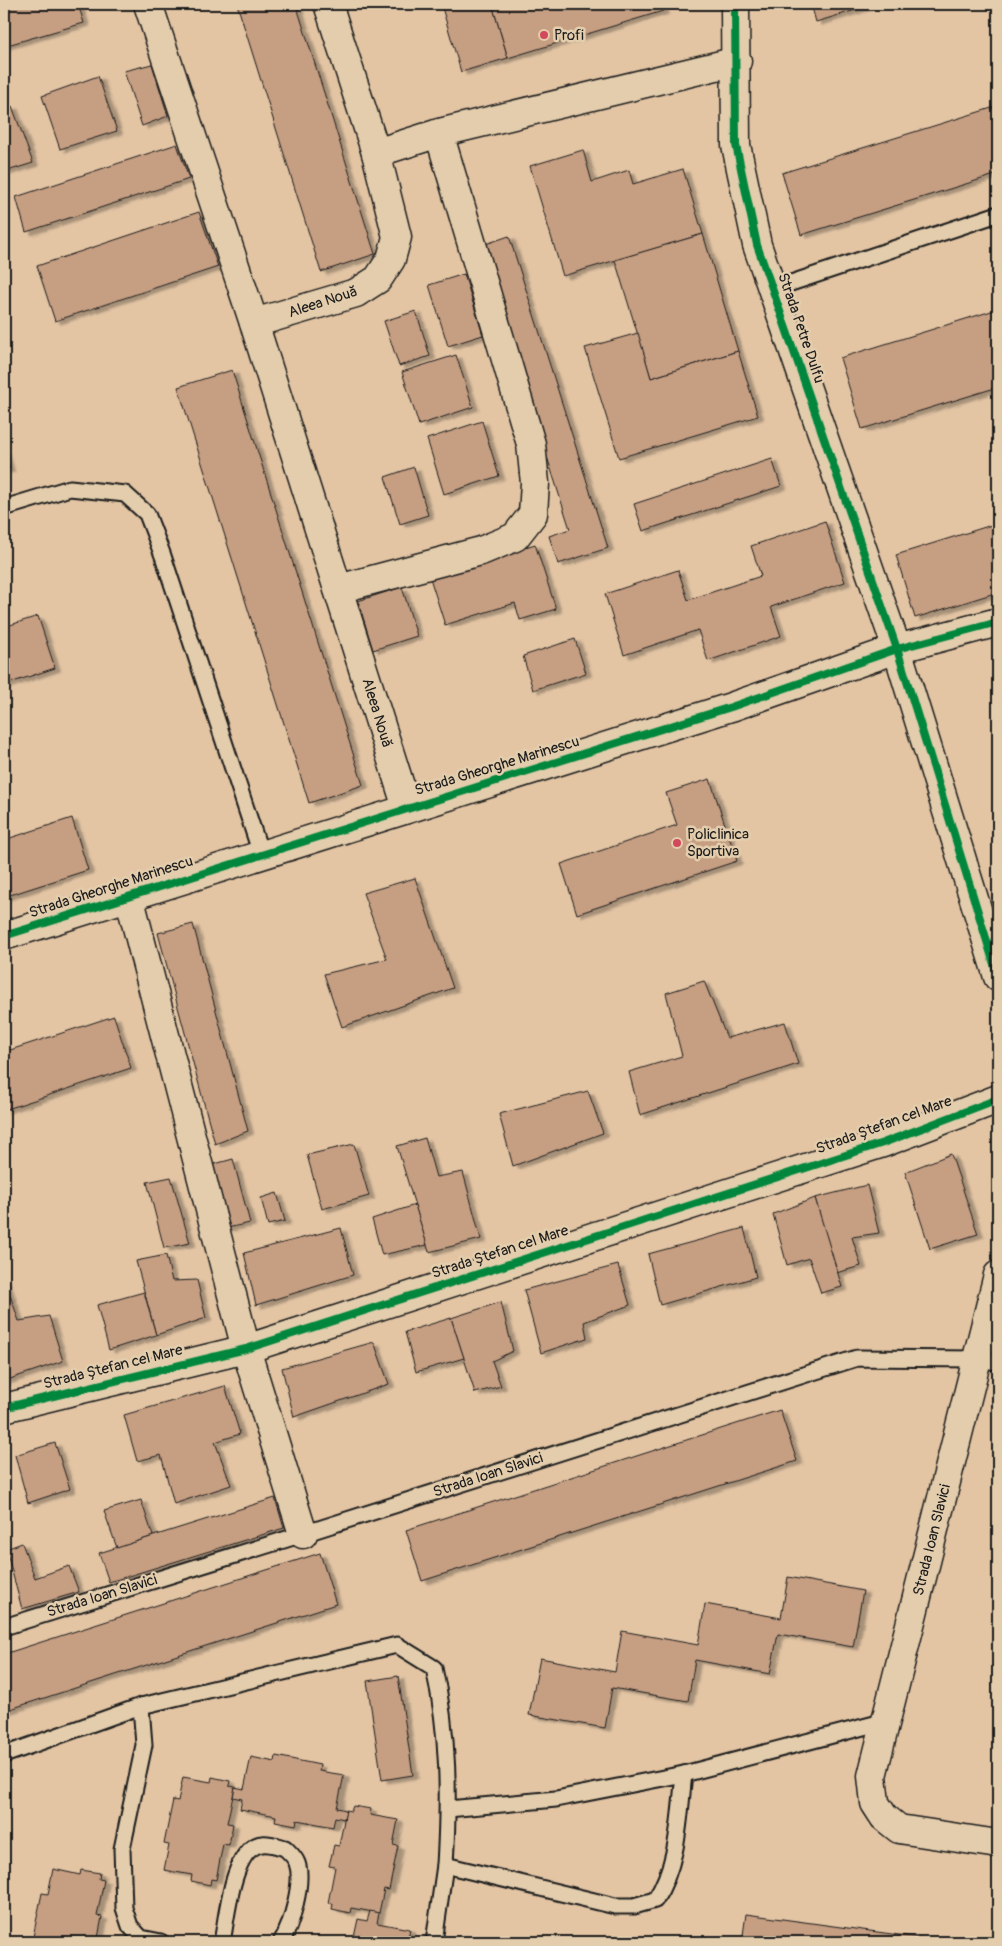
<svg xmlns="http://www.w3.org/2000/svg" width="1002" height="1946" viewBox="0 0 1002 1946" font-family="Pangolin,sans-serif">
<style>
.building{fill:#c69e82;stroke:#1c1c1c;filter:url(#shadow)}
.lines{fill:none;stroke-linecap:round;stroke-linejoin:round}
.lane-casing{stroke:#1c1c1c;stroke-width:19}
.street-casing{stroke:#1c1c1c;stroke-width:31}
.lane{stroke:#e3cdac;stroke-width:15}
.street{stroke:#e3cdac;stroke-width:28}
.cycleway-casing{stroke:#e3cdac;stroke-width:11}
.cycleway{stroke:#00873e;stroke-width:8}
.poi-dot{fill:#d1495b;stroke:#e3cdac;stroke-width:2}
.labels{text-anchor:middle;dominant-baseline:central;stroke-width:5;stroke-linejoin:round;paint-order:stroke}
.poi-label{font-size:15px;fill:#1c1c1c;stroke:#e3cdac;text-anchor:start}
.street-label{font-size:15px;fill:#1c1c1c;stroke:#e3cdac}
</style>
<defs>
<filter id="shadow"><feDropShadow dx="5.5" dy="3" stdDeviation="1" flood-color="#0004"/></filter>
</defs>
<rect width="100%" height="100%" fill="#e3c5a4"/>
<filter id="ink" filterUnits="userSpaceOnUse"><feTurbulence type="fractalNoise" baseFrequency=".02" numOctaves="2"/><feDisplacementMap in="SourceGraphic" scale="10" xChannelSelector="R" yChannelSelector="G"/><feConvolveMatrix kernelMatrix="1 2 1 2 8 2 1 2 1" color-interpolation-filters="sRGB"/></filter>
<g filter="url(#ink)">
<g class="building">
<polygon points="4,4 78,4 84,23 4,46"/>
<polygon points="237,4 296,4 375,254 321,272"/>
<polygon points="441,4 492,4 508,58 461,72"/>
<polygon points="492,4 661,4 663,11 508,58"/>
<polygon points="811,4 875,4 816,22"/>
<polygon points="152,64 168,116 142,126 124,71"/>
<polygon points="98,76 117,131 60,149 42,96"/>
<polygon points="12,106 33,163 4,172 4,108"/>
<polygon points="998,106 998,174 801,235 782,173"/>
<polygon points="177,144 189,179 26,232 16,197"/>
<polygon points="583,150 592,182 629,170 633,184 683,169 703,234 563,276 530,166"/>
<polygon points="199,212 218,267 55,321 37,266"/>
<polygon points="703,234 738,351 651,378 615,260"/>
<polygon points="509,236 608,548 558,564 549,536 570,529 480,246"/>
<polygon points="464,274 483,335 448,346 429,285"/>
<polygon points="998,309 998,387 862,429 840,358"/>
<polygon points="416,311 430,356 399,366 384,321"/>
<polygon points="638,333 651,378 738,351 758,416 619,458 585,348"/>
<polygon points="456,355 473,407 419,425 402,372"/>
<polygon points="232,370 363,785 309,803 178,387"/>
<polygon points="482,421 499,476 444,494 427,439"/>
<polygon points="4,451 9,469 4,470"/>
<polygon points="772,459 781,486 643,531 634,504"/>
<polygon points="414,467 428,515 400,524 385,477"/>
<polygon points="825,521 845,582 771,607 781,636 708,661 698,630 624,655 605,594 678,570 688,600 761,576 751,546"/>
<polygon points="998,523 998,592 915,618 896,555"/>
<polygon points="535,544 556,609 520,620 515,603 445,625 430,578"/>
<polygon points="402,587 417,636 373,650 358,601"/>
<polygon points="38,616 55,668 4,685 4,627"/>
<polygon points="575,639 586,673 533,690 523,656"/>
<polygon points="710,779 737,861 577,914 561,864 677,825 666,793"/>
<polygon points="72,818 88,870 4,897 4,840"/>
<polygon points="415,878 453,988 342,1027 324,974 387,959 363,893"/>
<polygon points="193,924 248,1131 215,1144 158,933"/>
<polygon points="704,981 727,1038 785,1022 798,1064 640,1115 629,1072 682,1056 666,993"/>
<polygon points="114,1016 131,1068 4,1110 4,1052"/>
<polygon points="588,1091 603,1133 513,1166 499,1114"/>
<polygon points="425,1138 436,1177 463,1172 481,1239 429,1252 397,1146"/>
<polygon points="354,1144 369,1196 322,1209 307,1155"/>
<polygon points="951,1154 978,1234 930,1249 905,1172"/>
<polygon points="233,1159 250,1223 227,1228 211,1165"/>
<polygon points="171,1177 190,1243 164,1248 147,1182"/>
<polygon points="867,1185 879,1233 852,1237 861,1266 836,1273 815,1198"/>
<polygon points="277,1193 285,1221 268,1225 261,1198"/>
<polygon points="815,1198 842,1287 821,1293 809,1258 787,1265 773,1214"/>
<polygon points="415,1205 427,1245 382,1255 372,1219"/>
<polygon points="341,1228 353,1275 256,1305 244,1253"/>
<polygon points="744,1228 756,1277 660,1305 648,1254"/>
<polygon points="166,1255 172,1281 197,1280 206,1318 156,1335 136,1261"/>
<polygon points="618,1265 630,1305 584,1322 587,1338 541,1353 524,1290"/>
<polygon points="4,1278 19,1321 49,1316 63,1361 4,1381"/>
<polygon points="144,1292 156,1335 109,1350 97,1305"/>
<polygon points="501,1302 513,1351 492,1361 501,1386 475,1393 451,1318"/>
<polygon points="451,1318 464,1358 416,1372 405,1332"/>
<polygon points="374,1342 389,1384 294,1417 282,1368"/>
<polygon points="225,1386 240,1434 215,1442 231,1485 174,1504 161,1455 137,1461 124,1415"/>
<polygon points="780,1410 797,1461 422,1581 406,1530"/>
<polygon points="55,1443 70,1489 28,1503 15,1455"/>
<polygon points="275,1498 284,1528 109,1582 99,1553"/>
<polygon points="141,1500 153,1536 117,1548 104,1511"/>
<polygon points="22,1543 35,1578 69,1566 79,1592 22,1609 6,1549"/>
<polygon points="320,1553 336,1604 4,1711 4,1654"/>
<polygon points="788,1577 863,1591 853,1647 778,1634 770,1674 695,1660 688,1701 612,1688 605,1728 529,1715 540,1658 615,1672 622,1631 698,1645 705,1604 781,1618"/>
<polygon points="398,1676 413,1775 382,1780 367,1681"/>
<polygon points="276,1756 320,1765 319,1771 344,1775 337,1808 346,1810 344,1819 335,1817 333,1827 297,1820 296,1825 275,1821 276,1816 240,1809 242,1799 233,1797 235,1787 244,1789 251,1757 275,1762"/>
<polygon points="183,1777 211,1782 212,1777 230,1781 229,1786 235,1787 227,1823 233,1824 229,1845 223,1844 216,1880 211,1879 210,1885 191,1881 192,1875 164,1870 169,1845 164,1844 173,1800 178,1801"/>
<polygon points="353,1806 371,1809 370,1815 398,1820 393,1845 398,1846 389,1890 384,1889 379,1913 351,1908 350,1913 332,1909 333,1904 328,1903 335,1867 329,1866 334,1845 339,1846 346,1810 351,1811"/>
<polygon points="53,1869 80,1875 81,1870 100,1873 99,1879 104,1880 97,1916 102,1917 98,1938 92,1937 91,1942 38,1942 39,1938 33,1937 42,1893 48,1894"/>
<polygon points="370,1911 379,1913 377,1923 410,1929 407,1942 353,1942 358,1919 367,1921"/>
<polygon points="746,1914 950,1942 742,1942"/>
<polygon points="474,1937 513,1942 473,1942"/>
</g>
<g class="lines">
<g class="lane-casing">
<g id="lane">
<polyline points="773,289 998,214"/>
<polyline points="4,508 70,488 125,494 147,514 163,556 261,854"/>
<polyline points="4,1627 303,1534 857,1358 977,1359 998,1362"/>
<polyline points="141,1706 144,1745 122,1849 124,1908 130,1926 141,1938 161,1942"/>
<path d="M4,1755L141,1706L397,1645L434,1668C449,1735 449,1797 445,1865"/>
<polyline points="448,1809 556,1799 684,1774"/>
<path d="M222,1942C227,1918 232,1847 262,1844C269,1843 278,1846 285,1848C289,1852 295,1857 297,1863C304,1881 291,1927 281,1942"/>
<path d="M434,1942L445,1865L615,1906H634L655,1900C679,1863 679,1817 684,1774L886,1721"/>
</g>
</g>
<g class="street-casing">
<g id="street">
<polyline points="148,4 254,323 407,808"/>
<polyline points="735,4 736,145 757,245 897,649 998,977"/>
<polyline points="376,153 439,133 737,61"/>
<polyline points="254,323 356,293 378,279 391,259 397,237 376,153 328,4"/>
<polyline points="338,589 481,551 515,537 533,514 535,483 531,444 439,133"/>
<polyline points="129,896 246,1349 303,1534"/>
<polyline points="4,936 731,707 897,649 998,622"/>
<polyline points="998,1275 872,1776 875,1803 884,1817 899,1829 998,1844"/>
<polyline points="4,1408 246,1349 883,1143 998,1099"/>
</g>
</g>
<use href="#lane" class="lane"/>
<use href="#street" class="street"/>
<g class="cycleway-casing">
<g id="cycleway">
<polyline points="735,4 736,145 757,245 897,649 998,977"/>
<polyline points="4,936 731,707 897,649 998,622"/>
<polyline points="4,1408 246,1349 883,1143 998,1099"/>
</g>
</g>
<use href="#cycleway" class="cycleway"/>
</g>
</g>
<g class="poi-dot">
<circle cx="544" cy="35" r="5"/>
<circle cx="677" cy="843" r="5"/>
</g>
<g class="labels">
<g class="poi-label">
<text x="554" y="35">Profi</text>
<text x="687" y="834">Policlinica<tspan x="687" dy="17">Sportiva</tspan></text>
</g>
<g class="street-label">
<text transform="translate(323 302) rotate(-18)">Aleea Nouă</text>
<text transform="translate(801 328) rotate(71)">Strada Petre Dulfu</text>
<text transform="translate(377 713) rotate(73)">Aleea Nouă</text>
<text transform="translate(497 766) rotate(-17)">Strada Gheorghe Marinescu</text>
<text transform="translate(111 887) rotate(-18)">Strada Gheorghe Marinescu</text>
<text transform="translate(884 1125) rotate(-20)">Strada Ștefan cel Mare</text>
<text transform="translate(500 1252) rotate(-18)">Strada Ștefan cel Mare</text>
<text transform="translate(113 1367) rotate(-14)">Strada Ștefan cel Mare</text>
<text transform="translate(488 1475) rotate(-18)">Strada Ioan Slavici</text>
<text transform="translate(932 1540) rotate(-76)">Strada Ioan Slavici</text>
<text transform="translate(102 1596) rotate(-17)">Strada Ioan Slavici</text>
</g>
</g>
<rect width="1002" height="1946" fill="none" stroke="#e3cdac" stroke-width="20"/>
<rect x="10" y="10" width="982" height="1926" fill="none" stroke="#1c1c1c" stroke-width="2" filter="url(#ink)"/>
</svg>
